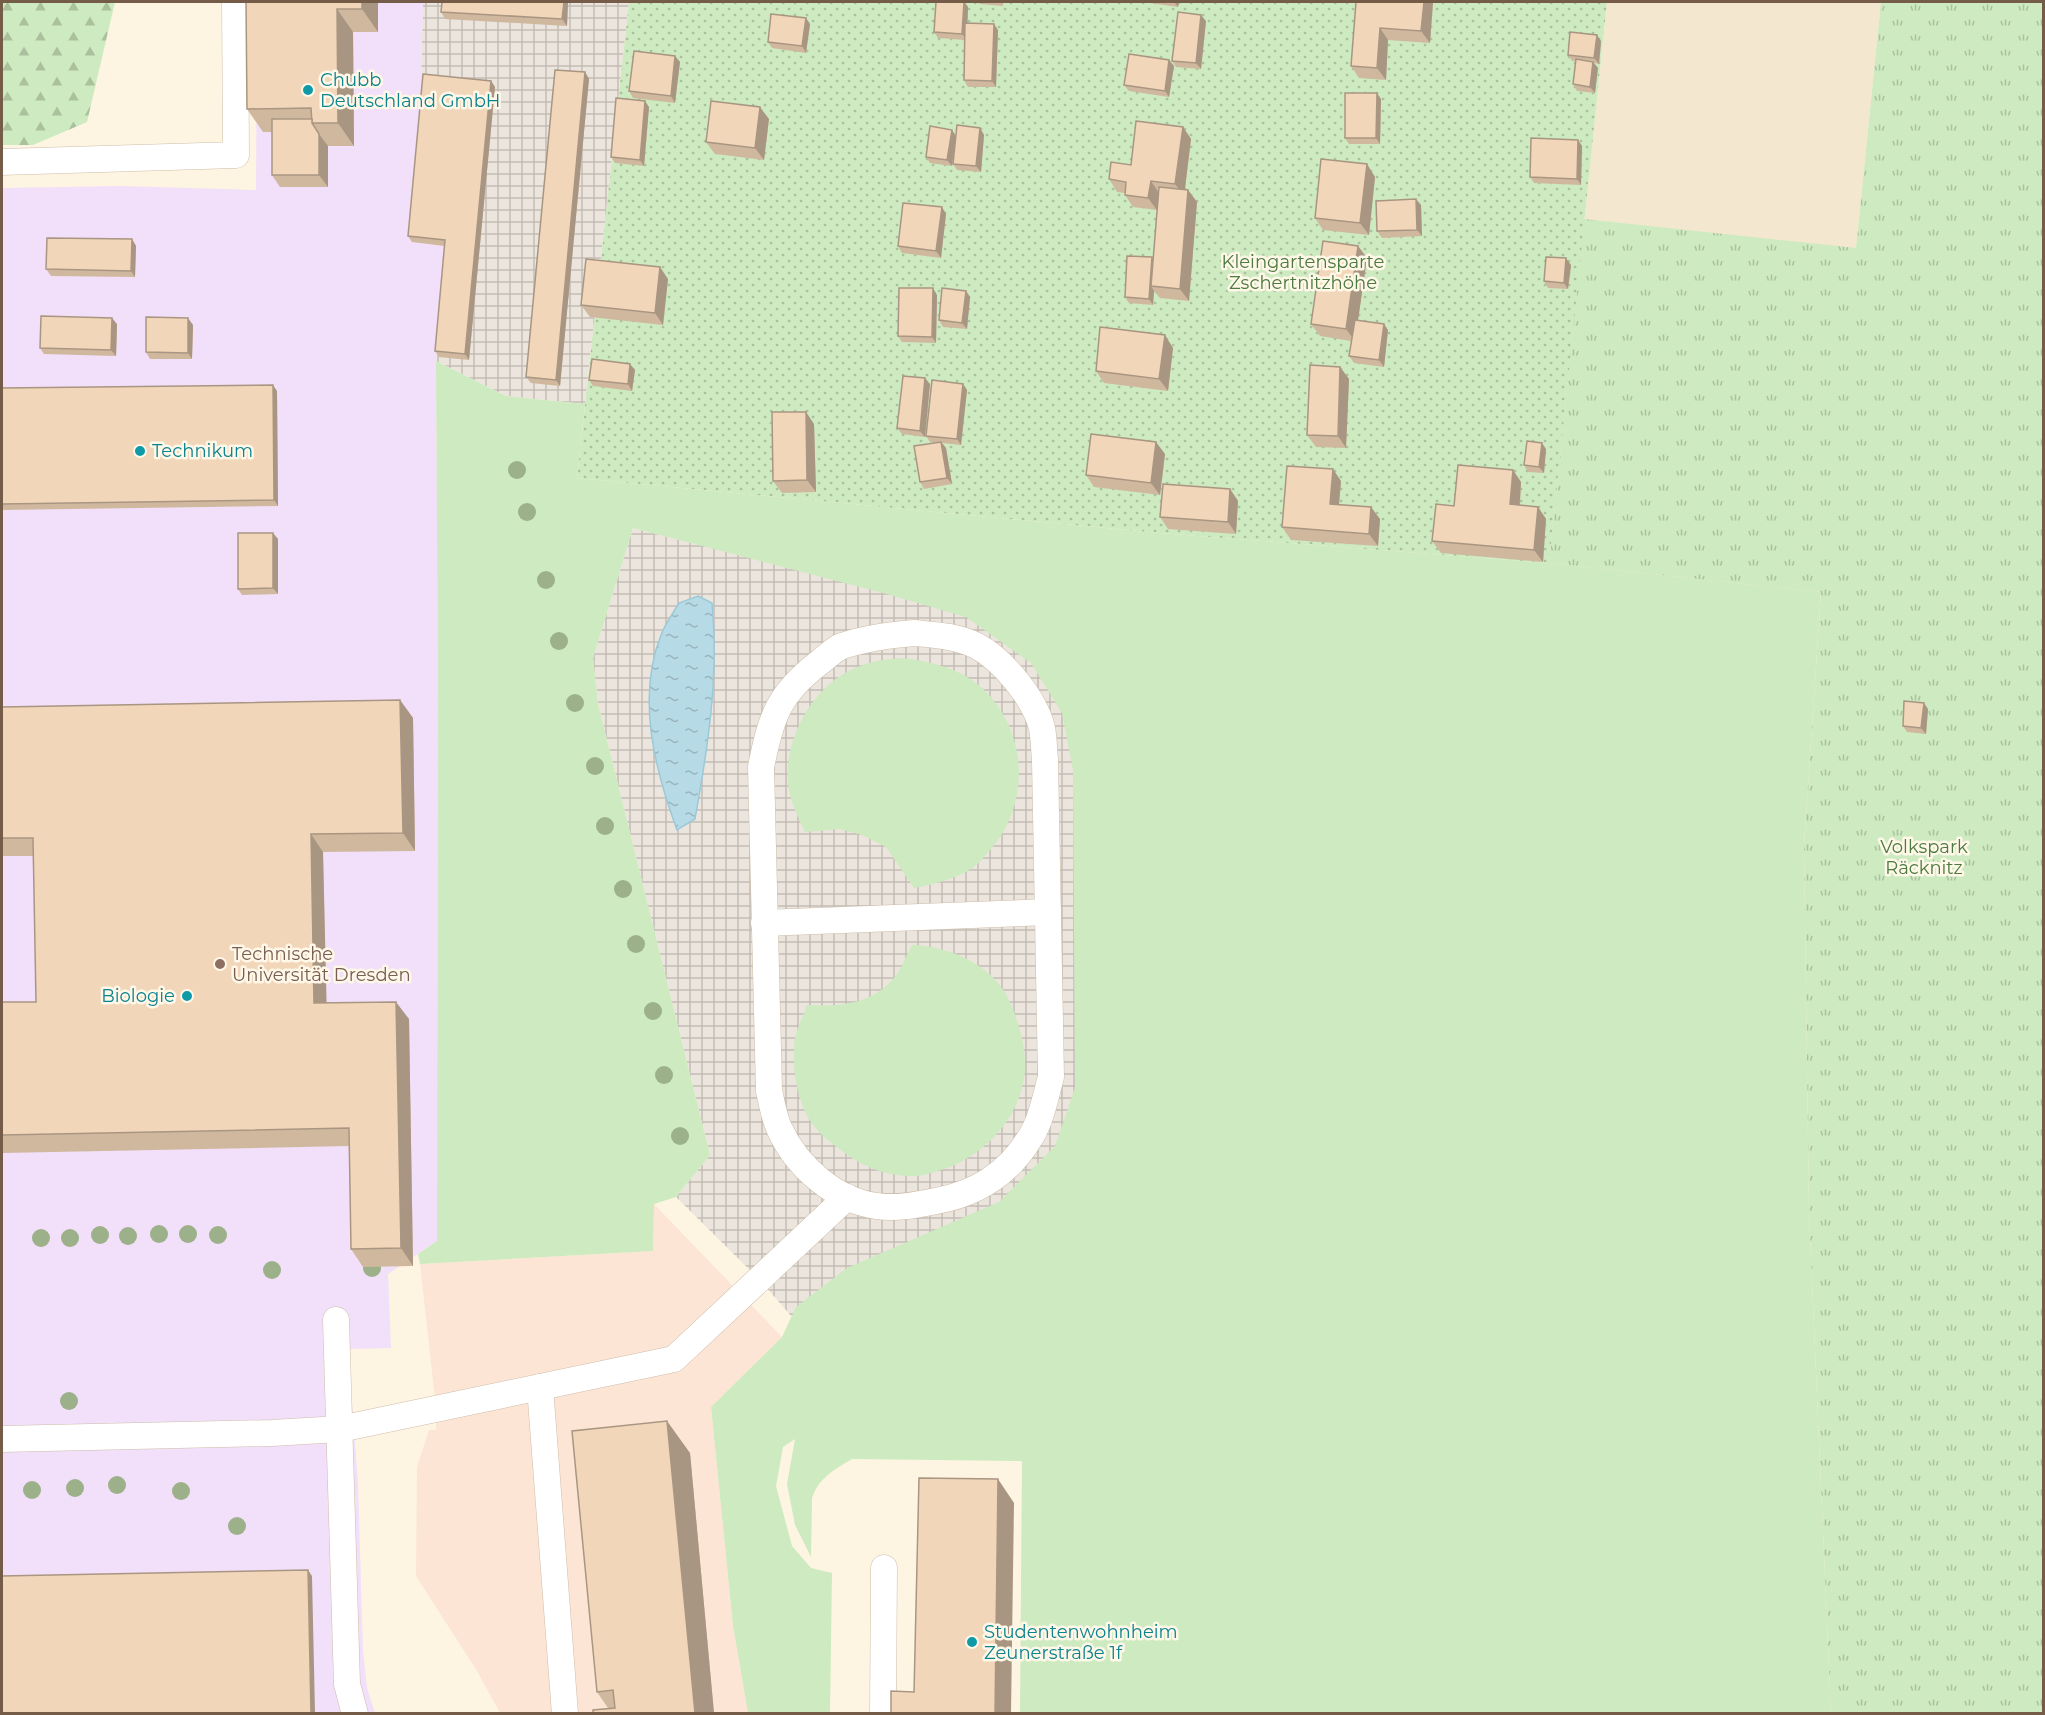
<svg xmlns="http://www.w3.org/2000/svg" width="2045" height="1715" viewBox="0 0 2045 1715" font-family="Montserrat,sans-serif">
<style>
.residential{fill:#f4e7d0}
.commercial{fill:#fde5d5}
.industrial{fill:url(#industrial-grid)}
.education{fill:#f2dff9}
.grass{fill:#cdeac0}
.forest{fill:url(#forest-firs)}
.park{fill:url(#park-tufts)}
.garden{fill:url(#garden-dots)}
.water{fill:url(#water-ripples);stroke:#9cc9d8;stroke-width:1.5}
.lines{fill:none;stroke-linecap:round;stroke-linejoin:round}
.service-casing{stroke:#cebda9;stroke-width:27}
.service{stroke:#fff;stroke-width:26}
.tree{fill:#9cb189}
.wall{fill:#d0b89f}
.shaded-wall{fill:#a99682}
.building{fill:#f2d6b9;stroke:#a99682;stroke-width:1.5}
.culture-dot{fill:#0f9aa8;stroke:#fff8e8;stroke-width:2}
.education-dot{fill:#8d6e63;stroke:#fff8e8;stroke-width:2}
.labels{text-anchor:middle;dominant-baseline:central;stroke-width:5;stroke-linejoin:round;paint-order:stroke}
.culture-label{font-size:18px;fill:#0d838f;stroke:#fff8e8;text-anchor:start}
.park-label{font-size:18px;fill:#4c7a40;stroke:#fff8e8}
.education-label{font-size:18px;fill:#785e54;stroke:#fff8e8;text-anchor:start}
</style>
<defs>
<pattern id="industrial-grid" width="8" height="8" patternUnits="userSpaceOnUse" patternTransform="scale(1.5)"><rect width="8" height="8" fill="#ebe5dd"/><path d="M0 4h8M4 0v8" fill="none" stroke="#c3bdb5"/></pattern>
<pattern id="forest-firs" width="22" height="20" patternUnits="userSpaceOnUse" patternTransform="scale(1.5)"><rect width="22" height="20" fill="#cdeac0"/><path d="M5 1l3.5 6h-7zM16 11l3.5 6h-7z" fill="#abc19e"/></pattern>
<pattern id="park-tufts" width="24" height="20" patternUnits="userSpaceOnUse" patternTransform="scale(1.5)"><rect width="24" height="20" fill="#cdeac0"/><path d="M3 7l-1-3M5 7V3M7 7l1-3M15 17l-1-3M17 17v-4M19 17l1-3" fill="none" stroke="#abc19e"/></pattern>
<pattern id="garden-dots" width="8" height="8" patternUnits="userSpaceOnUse" patternTransform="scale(1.5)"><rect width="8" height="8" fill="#cdeac0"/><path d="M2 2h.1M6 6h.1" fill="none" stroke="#abc19e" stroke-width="1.8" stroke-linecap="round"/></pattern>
<pattern id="water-ripples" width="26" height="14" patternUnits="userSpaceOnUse" patternTransform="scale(1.5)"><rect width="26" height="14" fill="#b6dae6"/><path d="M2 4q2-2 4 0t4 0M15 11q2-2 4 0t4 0" fill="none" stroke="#99b4bc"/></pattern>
</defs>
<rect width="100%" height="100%" fill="#fdf5e2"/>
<polygon class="residential" points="1607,2 1881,2 1821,592 1549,563"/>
<polygon class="commercial" points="654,1204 782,1337 711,1407 733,1626 748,1713 500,1713 477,1671 416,1576 417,1467 429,1430 436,1430 436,1408 420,1264 653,1251"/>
<g class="industrial">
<polygon points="423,2 629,2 585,404 506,396 436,361 462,82 421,77"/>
<polygon points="633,528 1087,644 1130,1162 798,1324 759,1279 676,1197 710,1155 598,704 593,658"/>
</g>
<polygon class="education" points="257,2 423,2 421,77 462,81 436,361 438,687 437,1241 388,1274 391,1348 348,1349 358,1483 363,1651 367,1688 375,1713 2,1713 2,188 122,186 256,190"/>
<g class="grass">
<path d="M436,361L506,396L585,404L577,478L1159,533L1549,563L1821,592L1804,845L1809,1213L1831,1713H1020L1022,1461L852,1459C835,1469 817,1479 812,1499L811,1557L795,1525L787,1484L795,1439L783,1447L776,1486L792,1546L811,1568L832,1573L830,1713H748L733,1626L711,1407L782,1337L796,1307L847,1268L999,1202L1055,1146L1075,1088L1073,770L1062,713L1031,663L966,617L887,594L633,528L593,658L598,704L710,1155L676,1197L654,1204L653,1251L420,1264L418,1254L437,1241L438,687Z"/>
<path d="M903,658C931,662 961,668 983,689C1028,731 1031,804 990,850C985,855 980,863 974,867C956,879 935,884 914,888L886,847L862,835L840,829L805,832C798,817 790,801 788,784C784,737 813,685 857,667C872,661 887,659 903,658Z"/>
<path d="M912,945C954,947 998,967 1013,1009C1020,1029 1026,1048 1025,1070C1021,1120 981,1160 934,1172C929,1173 923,1176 917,1176C892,1177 868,1169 849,1156C837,1147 823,1138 814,1126C797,1104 791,1066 795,1039C797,1028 803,1016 807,1005C841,1007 875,1004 897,974C903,965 907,954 912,945Z"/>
</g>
<polygon class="forest" points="2,2 115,2 87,122 33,145 2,145"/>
<polygon class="park" points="1881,2 2043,2 2043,1713 1831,1713 1809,1213 1804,845 1821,592 1549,563 1584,219 1856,248"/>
<polygon class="garden" points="629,2 1607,2 1549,563 1159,533 577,478"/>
<path class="water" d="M698,596L712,603C719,676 708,747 695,819L677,830C655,770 636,698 661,635C665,624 673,613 679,603Z"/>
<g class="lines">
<g class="service-casing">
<g id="service">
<polyline points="2,162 236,155 235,2"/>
<path d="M914,633C935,635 958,636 977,646C1003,660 1035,699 1042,728C1044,738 1044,750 1045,760L1051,1077C1045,1098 1041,1123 1028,1141C1006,1176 975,1194 936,1201C917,1205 896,1209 877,1206C836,1201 797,1167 780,1130C774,1118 772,1103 769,1091L761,767C771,717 778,694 820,662C827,657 834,649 842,646C866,638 889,635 914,633Z"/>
<polyline points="764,923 1048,912"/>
<polyline points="336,1320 347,1684 355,1714"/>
<polyline points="540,1387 565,1714"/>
<polyline points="2,1439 272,1433 340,1429 674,1359 847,1197"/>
<polyline points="883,1714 884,1568"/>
</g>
</g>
<use href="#service" class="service"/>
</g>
<g class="tree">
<circle cx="517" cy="470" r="9"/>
<circle cx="527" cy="512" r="9"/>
<circle cx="546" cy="580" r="9"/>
<circle cx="559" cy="641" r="9"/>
<circle cx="575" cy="703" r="9"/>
<circle cx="595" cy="766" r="9"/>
<circle cx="605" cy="826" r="9"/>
<circle cx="623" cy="889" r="9"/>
<circle cx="636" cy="944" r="9"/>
<circle cx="653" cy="1011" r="9"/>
<circle cx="664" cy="1075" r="9"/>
<circle cx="680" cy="1136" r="9"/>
<circle cx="159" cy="1234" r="9"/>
<circle cx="188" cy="1234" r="9"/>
<circle cx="100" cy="1235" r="9"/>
<circle cx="218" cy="1235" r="9"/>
<circle cx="128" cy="1236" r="9"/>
<circle cx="41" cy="1238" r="9"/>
<circle cx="70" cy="1238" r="9"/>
<circle cx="372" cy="1268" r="9"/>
<circle cx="272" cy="1270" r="9"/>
<circle cx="69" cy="1401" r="9"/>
<circle cx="117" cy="1485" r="9"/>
<circle cx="75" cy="1488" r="9"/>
<circle cx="32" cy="1490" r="9"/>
<circle cx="181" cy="1491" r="9"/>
<circle cx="237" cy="1526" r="9"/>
</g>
<g class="wall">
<polygon points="246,2 378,2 378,32 353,32 354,146 328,146 328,187 280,187 272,175 272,132 263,132 247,109"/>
<polygon points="442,2 568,2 567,26 445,19 441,12"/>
<polygon points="936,2 965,2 968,7 967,23 998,30 996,87 968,87 964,80 965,40 938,38 934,32"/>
<polygon points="978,2 1003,2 1003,6 980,4"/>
<polygon points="1149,2 1179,2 1178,7 1150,3"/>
<polygon points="1356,2 1433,2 1430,43 1388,40 1386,80 1359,78 1351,66"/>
<polygon points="1206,21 1201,69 1176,67 1172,61"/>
<polygon points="810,24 806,53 772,48 768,42"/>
<polygon points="1601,41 1599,64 1594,63 1598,68 1595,93 1577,91 1573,84 1576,61 1572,61 1568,55"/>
<polygon points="675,56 680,62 675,103 633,98 629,91"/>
<polygon points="1169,60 1174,66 1169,97 1129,91 1124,85"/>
<polygon points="585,72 589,79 560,386 531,383 526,377"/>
<polygon points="491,81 495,87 469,360 439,357 435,351 445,246 412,242 408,236"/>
<polygon points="1381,99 1380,144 1349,144 1345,138"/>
<polygon points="649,107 644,166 615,163 611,157"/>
<polygon points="769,119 764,160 715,154 706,142"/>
<polygon points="1183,127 1191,139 1185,189 1188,190 1197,202 1189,301 1160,298 1154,291 1153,305 1129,303 1125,297 1153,260 1158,202 1157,210 1133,207 1125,195 1125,193 1117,192 1109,179"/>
<polygon points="980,128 984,135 981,172 957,170 953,164 955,146 952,166 930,163 926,157 956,136"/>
<polygon points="1578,140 1582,146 1581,185 1534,183 1530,177"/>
<polygon points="1375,177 1369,235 1323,230 1315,218"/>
<polygon points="1421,205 1422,236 1382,238 1377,231"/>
<polygon points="946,214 941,258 902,253 898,246"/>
<polygon points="132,239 136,246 135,277 51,276 46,269"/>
<polygon points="1358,246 1367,258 1358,320 1388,330 1384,367 1354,363 1349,356 1351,341 1320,336 1311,324"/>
<polygon points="1571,265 1568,289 1548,288 1544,281"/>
<polygon points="668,279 663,325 590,317 581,305"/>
<polygon points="966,291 970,297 967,329 943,327 939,320"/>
<polygon points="937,295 936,343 902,342 898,336"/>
<polygon points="117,324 116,356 44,354 40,348"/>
<polygon points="193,325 192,359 150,359 146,352"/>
<polygon points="1173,348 1168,391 1104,383 1096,371"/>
<polygon points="1340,367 1349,379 1346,448 1316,447 1307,435"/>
<polygon points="635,370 632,391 593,386 589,380"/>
<polygon points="930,384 925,437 902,434 897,428"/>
<polygon points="963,384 967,390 961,445 942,443 946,448 952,484 924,489 920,482 936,443 930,442 926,436"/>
<polygon points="2,388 277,391 278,506 2,510"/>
<polygon points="814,424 816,492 782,493 773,481"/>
<polygon points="1546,449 1544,473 1528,472 1524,465"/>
<polygon points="1165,454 1160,495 1094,487 1086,475"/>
<polygon points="1513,470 1521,482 1520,505 1538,507 1546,519 1543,562 1441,553 1432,541 1454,506"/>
<polygon points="1341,481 1339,504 1380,519 1378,546 1291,540 1282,527"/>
<polygon points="1230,489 1238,501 1236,534 1168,529 1160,517"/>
<polygon points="278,539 278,594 242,595 238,589"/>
<polygon points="400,700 413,718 415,851 323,852 326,1003 409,1019 413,1266 363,1267 351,1249 349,1146 2,1153 2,1002 36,1002 34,856 2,856 2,707"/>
<polygon points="1928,709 1926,734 1907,732 1903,726"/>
<polygon points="690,1453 714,1713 608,1708 597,1692"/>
</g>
<g class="shaded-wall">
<polygon points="362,2 378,2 378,32 362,9"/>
<polygon points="564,2 568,2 567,26 562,19"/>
<polygon points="964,2 968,7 967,40 962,34"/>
<polygon points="1174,2 1179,2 1178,7"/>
<polygon points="1424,2 1433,2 1430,43 1421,31"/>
<polygon points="337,9 353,32 354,146 338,123"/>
<polygon points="1201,15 1206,21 1201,69 1196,63"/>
<polygon points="806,18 810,24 806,53 802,46"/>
<polygon points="994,24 998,30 996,87 992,81"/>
<polygon points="1380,28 1388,40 1386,80 1377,68"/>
<polygon points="1597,35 1601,41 1599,64 1594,58"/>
<polygon points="675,56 680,62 675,103 671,96"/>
<polygon points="1169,60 1174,66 1169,97 1165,91"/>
<polygon points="1593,62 1598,68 1595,93 1590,87"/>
<polygon points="585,72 589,79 560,386 556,380"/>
<polygon points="491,81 495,87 469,360 465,354"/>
<polygon points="1377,93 1381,99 1380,144 1376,138"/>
<polygon points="645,101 649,107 644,166 640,160"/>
<polygon points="760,107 769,119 764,160 755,148"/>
<polygon points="1183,127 1191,139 1184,196 1175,184"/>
<polygon points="980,128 984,135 981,172 976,166"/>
<polygon points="952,130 956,136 952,166 947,160"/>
<polygon points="319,134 328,146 328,187 319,175"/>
<polygon points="1578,140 1582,146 1581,185 1577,179"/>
<polygon points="1367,164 1375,177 1369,235 1360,223"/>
<polygon points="1151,181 1159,193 1157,210 1148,198"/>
<polygon points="1188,190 1197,202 1189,301 1180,289"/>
<polygon points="1416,199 1421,205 1422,236 1417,230"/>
<polygon points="942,207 946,214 941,258 936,251"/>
<polygon points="132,239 136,246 135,277 131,271"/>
<polygon points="1358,246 1367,258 1355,341 1346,329"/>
<polygon points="1152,257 1156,264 1151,286 1154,291 1153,305 1149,299"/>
<polygon points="1566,258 1571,265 1568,289 1564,283"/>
<polygon points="660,267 668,279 663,325 655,313"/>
<polygon points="933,288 937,295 936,343 932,337"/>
<polygon points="966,291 970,297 967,329 962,323"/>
<polygon points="112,318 117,324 116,356 111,350"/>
<polygon points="188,318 193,325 192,359 188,353"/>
<polygon points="1384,324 1388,330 1384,367 1379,360"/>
<polygon points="1165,335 1173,348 1168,391 1159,379"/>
<polygon points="630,364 635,370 632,391 628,384"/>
<polygon points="1340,367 1349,379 1346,448 1338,436"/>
<polygon points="925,378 930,384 925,437 920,431"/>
<polygon points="963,384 967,390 961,445 957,439"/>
<polygon points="273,385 277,391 278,506 274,500"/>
<polygon points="806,412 814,424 816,492 807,480"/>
<polygon points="941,442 946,448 952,484 947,478"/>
<polygon points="1156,442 1165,454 1160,495 1151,483"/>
<polygon points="1542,443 1546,449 1544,473 1539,467"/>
<polygon points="1333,469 1341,481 1338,516 1330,504"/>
<polygon points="1513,470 1521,482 1519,516 1510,504"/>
<polygon points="1230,489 1238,501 1236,534 1228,522"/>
<polygon points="1371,507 1380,519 1378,546 1369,534"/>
<polygon points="1538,507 1546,519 1543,562 1534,550"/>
<polygon points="273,533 278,539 278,594 273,588"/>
<polygon points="400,700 413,718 415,851 403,833"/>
<polygon points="1924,703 1928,709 1926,734 1921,728"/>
<polygon points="311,834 323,852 327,1021 314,1003"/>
<polygon points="396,1002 409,1019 413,1266 401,1248"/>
<polygon points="667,1421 690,1453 714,1713 695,1713"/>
<polygon points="998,1479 1014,1503 1011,1713 995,1713"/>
<polygon points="308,1570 312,1576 315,1713 311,1713"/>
</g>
<g class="building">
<polygon points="246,2 362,2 362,9 337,9 338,123 312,123 311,108 247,109"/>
<polygon points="442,2 564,2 562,19 441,12"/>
<polygon points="936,2 964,2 962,34 934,32"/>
<polygon points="1356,2 1424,2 1421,31 1380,28 1377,68 1351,66"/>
<polygon points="1178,12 1201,15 1196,63 1172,61"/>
<polygon points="771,14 806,18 802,46 768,42"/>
<polygon points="965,23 994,24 992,81 964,80"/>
<polygon points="1570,32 1597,35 1594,58 1568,55"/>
<polygon points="634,51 675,56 671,96 629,91"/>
<polygon points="1129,54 1169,60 1165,91 1124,85"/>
<polygon points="1576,59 1593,62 1590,87 1573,84"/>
<polygon points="555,70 585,72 556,380 526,377"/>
<polygon points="423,74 491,81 465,354 435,351 445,240 408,236"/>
<polygon points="1345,93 1377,93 1376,138 1345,138"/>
<polygon points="616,98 645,101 640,160 611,157"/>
<polygon points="711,101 760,107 755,148 706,142"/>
<polygon points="272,119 312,119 312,123 319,134 319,175 272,175"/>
<polygon points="1136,121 1183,127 1175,184 1151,181 1148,198 1125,195 1126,182 1109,179 1111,162 1131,165"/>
<polygon points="957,125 980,128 976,166 953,164"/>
<polygon points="930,126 952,130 947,160 926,157"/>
<polygon points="1531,138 1578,140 1577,179 1530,177"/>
<polygon points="1321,159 1367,164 1360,223 1315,218"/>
<polygon points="1159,187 1188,190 1180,289 1151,286"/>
<polygon points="1416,199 1417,230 1377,231 1376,201"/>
<polygon points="903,203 942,207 936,251 898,246"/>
<polygon points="47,238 132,239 131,271 46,269"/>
<polygon points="1323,241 1358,246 1346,329 1311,324"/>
<polygon points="1127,256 1152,257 1149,299 1125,297"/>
<polygon points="1546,257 1566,258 1564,283 1544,281"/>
<polygon points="586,259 660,267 655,313 581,305"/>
<polygon points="899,288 933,288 932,337 898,336"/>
<polygon points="942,288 966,291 962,323 939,320"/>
<polygon points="41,316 112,318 111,350 40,348"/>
<polygon points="146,317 188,318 188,353 146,352"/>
<polygon points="1355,320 1384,324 1379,360 1349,356"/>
<polygon points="1100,327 1165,335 1159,379 1096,371"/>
<polygon points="592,359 630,364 628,384 589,380"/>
<polygon points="1310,365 1340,367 1338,436 1307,435"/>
<polygon points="903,376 925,378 920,431 897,428"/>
<polygon points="932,380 963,384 957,439 926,436"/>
<polygon points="273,385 274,500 2,504 2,388"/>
<polygon points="772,412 806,412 807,480 773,481"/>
<polygon points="1091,434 1156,442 1151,483 1086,475"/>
<polygon points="1527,441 1542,443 1539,467 1524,465"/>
<polygon points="941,442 947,478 920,482 914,446"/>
<polygon points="1458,465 1513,470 1510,504 1538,507 1534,550 1432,541 1436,504 1454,506"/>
<polygon points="1287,466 1333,469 1330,504 1371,507 1369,534 1282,527"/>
<polygon points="1163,484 1230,489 1228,522 1160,517"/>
<polygon points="238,533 273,533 273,588 238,589"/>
<polygon points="400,700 403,833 311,834 314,1003 396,1002 401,1248 351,1249 349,1128 2,1135 2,1002 36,1002 33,838 2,838 2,707"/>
<polygon points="1904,701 1924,703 1921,728 1903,726"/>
<polygon points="667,1421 695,1713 593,1713 593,1710 615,1708 613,1690 597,1692 572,1431"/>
<polygon points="919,1478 998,1479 995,1713 891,1713 891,1691 914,1692"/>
<polygon points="308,1570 311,1713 2,1713 2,1576"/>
</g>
<g class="culture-dot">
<circle cx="308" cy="90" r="6"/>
<circle cx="140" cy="451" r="6"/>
<circle cx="187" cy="996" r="6"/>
<circle cx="972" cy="1642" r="6"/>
</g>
<circle class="education-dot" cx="220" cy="964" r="6"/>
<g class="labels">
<g class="culture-label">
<text x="320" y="80">Chubb<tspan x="320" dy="21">Deutschland GmbH</tspan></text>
<text x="152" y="451">Technikum</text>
<text x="175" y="996" text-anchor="end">Biologie</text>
<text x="984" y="1632">Studentenwohnheim<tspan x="984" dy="21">Zeunerstraße 1f</tspan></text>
</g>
<g class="park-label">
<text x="1303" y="262">Kleingartensparte<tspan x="1303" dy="21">Zschertnitzhöhe</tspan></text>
<text x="1924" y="847">Volkspark<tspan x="1924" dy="21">Räcknitz</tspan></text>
</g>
<g class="education-label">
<text x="232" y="954">Technische<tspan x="232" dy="21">Universität Dresden</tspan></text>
</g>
</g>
<rect width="2045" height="1715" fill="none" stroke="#745c48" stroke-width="6"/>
</svg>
